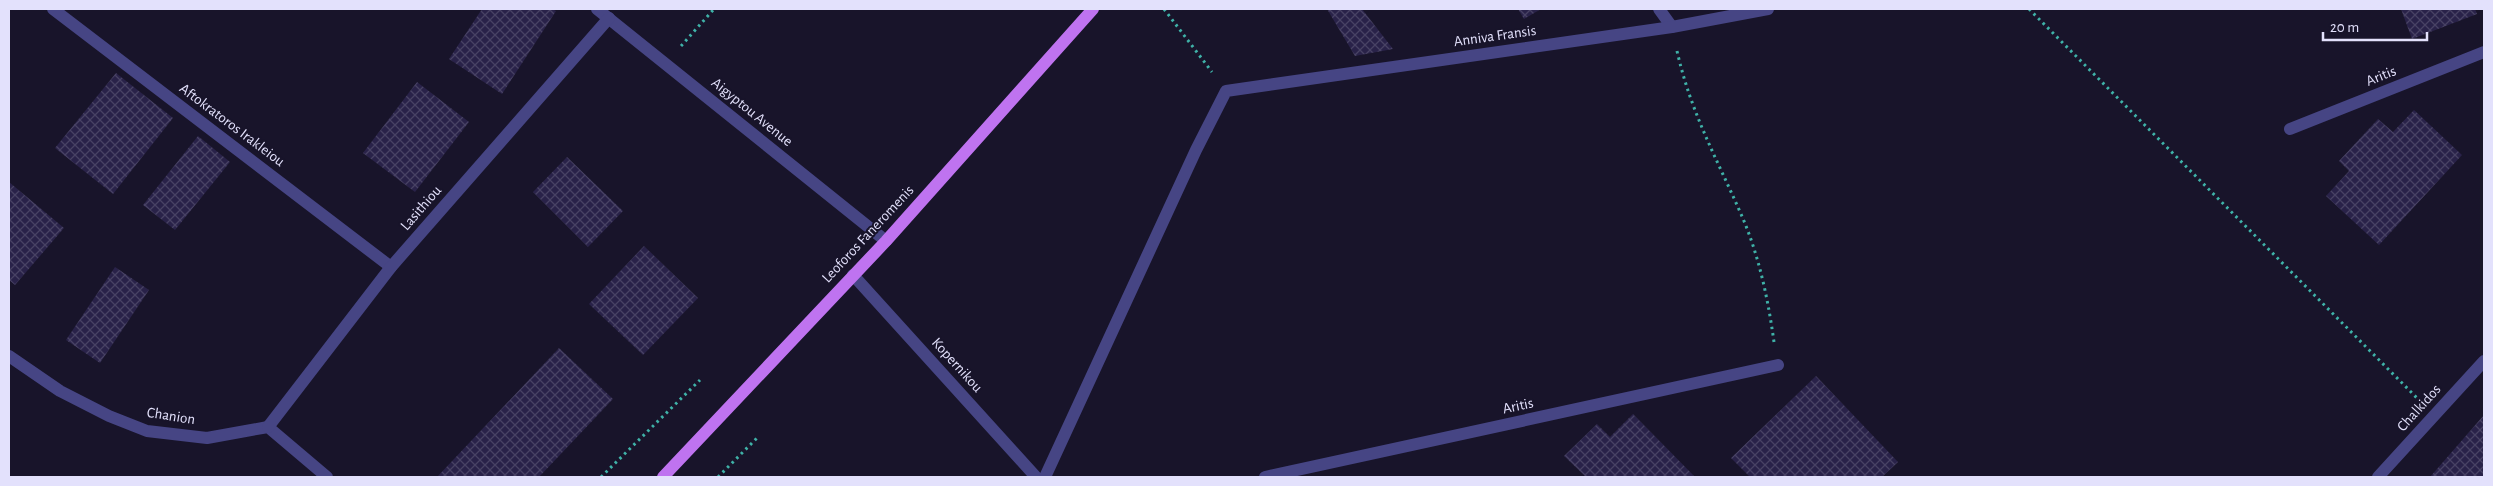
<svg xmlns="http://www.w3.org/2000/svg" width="2493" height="486" viewBox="0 0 2493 486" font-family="'Alegreya Sans',sans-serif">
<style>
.building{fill:url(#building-cross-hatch)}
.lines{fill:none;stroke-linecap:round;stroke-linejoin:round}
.path{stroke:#3fb2a8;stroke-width:3;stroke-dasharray:2.5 4;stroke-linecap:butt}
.minor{stroke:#464584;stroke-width:12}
.major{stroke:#bf73f0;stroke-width:12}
.labels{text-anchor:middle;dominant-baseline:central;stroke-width:4;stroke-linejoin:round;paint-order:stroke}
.street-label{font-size:15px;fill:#e3e1fc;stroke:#18142a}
</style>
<defs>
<pattern id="building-cross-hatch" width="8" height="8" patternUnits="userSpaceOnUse" patternTransform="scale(1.25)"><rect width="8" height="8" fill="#292249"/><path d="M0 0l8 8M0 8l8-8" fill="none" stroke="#484264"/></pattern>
</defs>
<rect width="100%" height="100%" fill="#18142a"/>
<g class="building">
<polygon points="482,9 552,9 556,11 502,94 449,59"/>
<polygon points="1327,9 1362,9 1393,49 1355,56"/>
<polygon points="1518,9 1541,9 1524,19"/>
<polygon points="2401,9 2475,9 2477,14 2412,39"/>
<polygon points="116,73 173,118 113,194 55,148"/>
<polygon points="417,82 469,122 415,192 363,153"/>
<polygon points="2414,110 2462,155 2379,245 2326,196 2349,171 2339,161 2378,119 2393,132"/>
<polygon points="198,136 230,162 175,230 143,205"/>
<polygon points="567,157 623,211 588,247 533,192"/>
<polygon points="9,182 64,228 15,285 9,280"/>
<polygon points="644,246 698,298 643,355 589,304"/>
<polygon points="115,267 149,290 100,363 66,340"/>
<polygon points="559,348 613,399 539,477 437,477"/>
<polygon points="1816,376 1898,462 1882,477 1750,477 1731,458"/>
<polygon points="1633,414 1695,477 1586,477 1564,456 1597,424 1610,437"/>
<polygon points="2484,415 2484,477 2430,477"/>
</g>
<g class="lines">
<g class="path">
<polyline points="1164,9 1212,72"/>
<polyline points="2029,9 2417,398"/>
<polyline points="681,46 714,9"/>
<path d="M1677,51C1691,113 1716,157 1741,214C1759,255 1768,299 1774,342"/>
<polyline points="601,477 700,380"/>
<polyline points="718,477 759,436"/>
</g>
<g class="minor">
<polyline points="53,9 391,267"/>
<polyline points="597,9 886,241"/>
<polyline points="1659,9 1672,27"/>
<polyline points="2290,129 2484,52"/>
<polyline points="853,275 1036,477"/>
<polyline points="9,356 60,391 109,416 147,431 207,438 268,427 327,477"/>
<polyline points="268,427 391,267 609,18"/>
<polyline points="1045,477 1196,150 1226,91 1672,27 1768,9"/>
<polyline points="1265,477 1778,365"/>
<polyline points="2378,477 2484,361"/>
</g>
<polyline class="major" points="663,477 886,241 1093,9"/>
</g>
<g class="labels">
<g class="street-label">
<text transform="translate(1495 36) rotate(-8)">Anniva Fransis</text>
<text transform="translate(2381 76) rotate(-22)">Aritis</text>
<text transform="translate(752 112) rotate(39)">Aigyptou Avenue</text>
<text transform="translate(232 125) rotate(37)">Aftokratoros Irakleiou</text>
<text transform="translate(421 208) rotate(-49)">Lasithiou</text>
<text transform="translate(868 234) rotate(-47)">Leoforos Faneromenis</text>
<text transform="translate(957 365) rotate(48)">Kopernikou</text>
<text transform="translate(1518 406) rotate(-12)">Aritis</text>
<text transform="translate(2419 408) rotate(-48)">Chalkidos</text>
<text transform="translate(171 416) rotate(9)">Chanion</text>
</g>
</g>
<rect width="2493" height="486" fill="none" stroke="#e3e1fc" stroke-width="20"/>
<path d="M2323 32v8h104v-8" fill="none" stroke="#e3e1fc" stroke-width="2.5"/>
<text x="2330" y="32" font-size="15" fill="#e3e1fc" stroke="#18142a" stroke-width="4" paint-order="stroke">20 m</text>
</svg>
